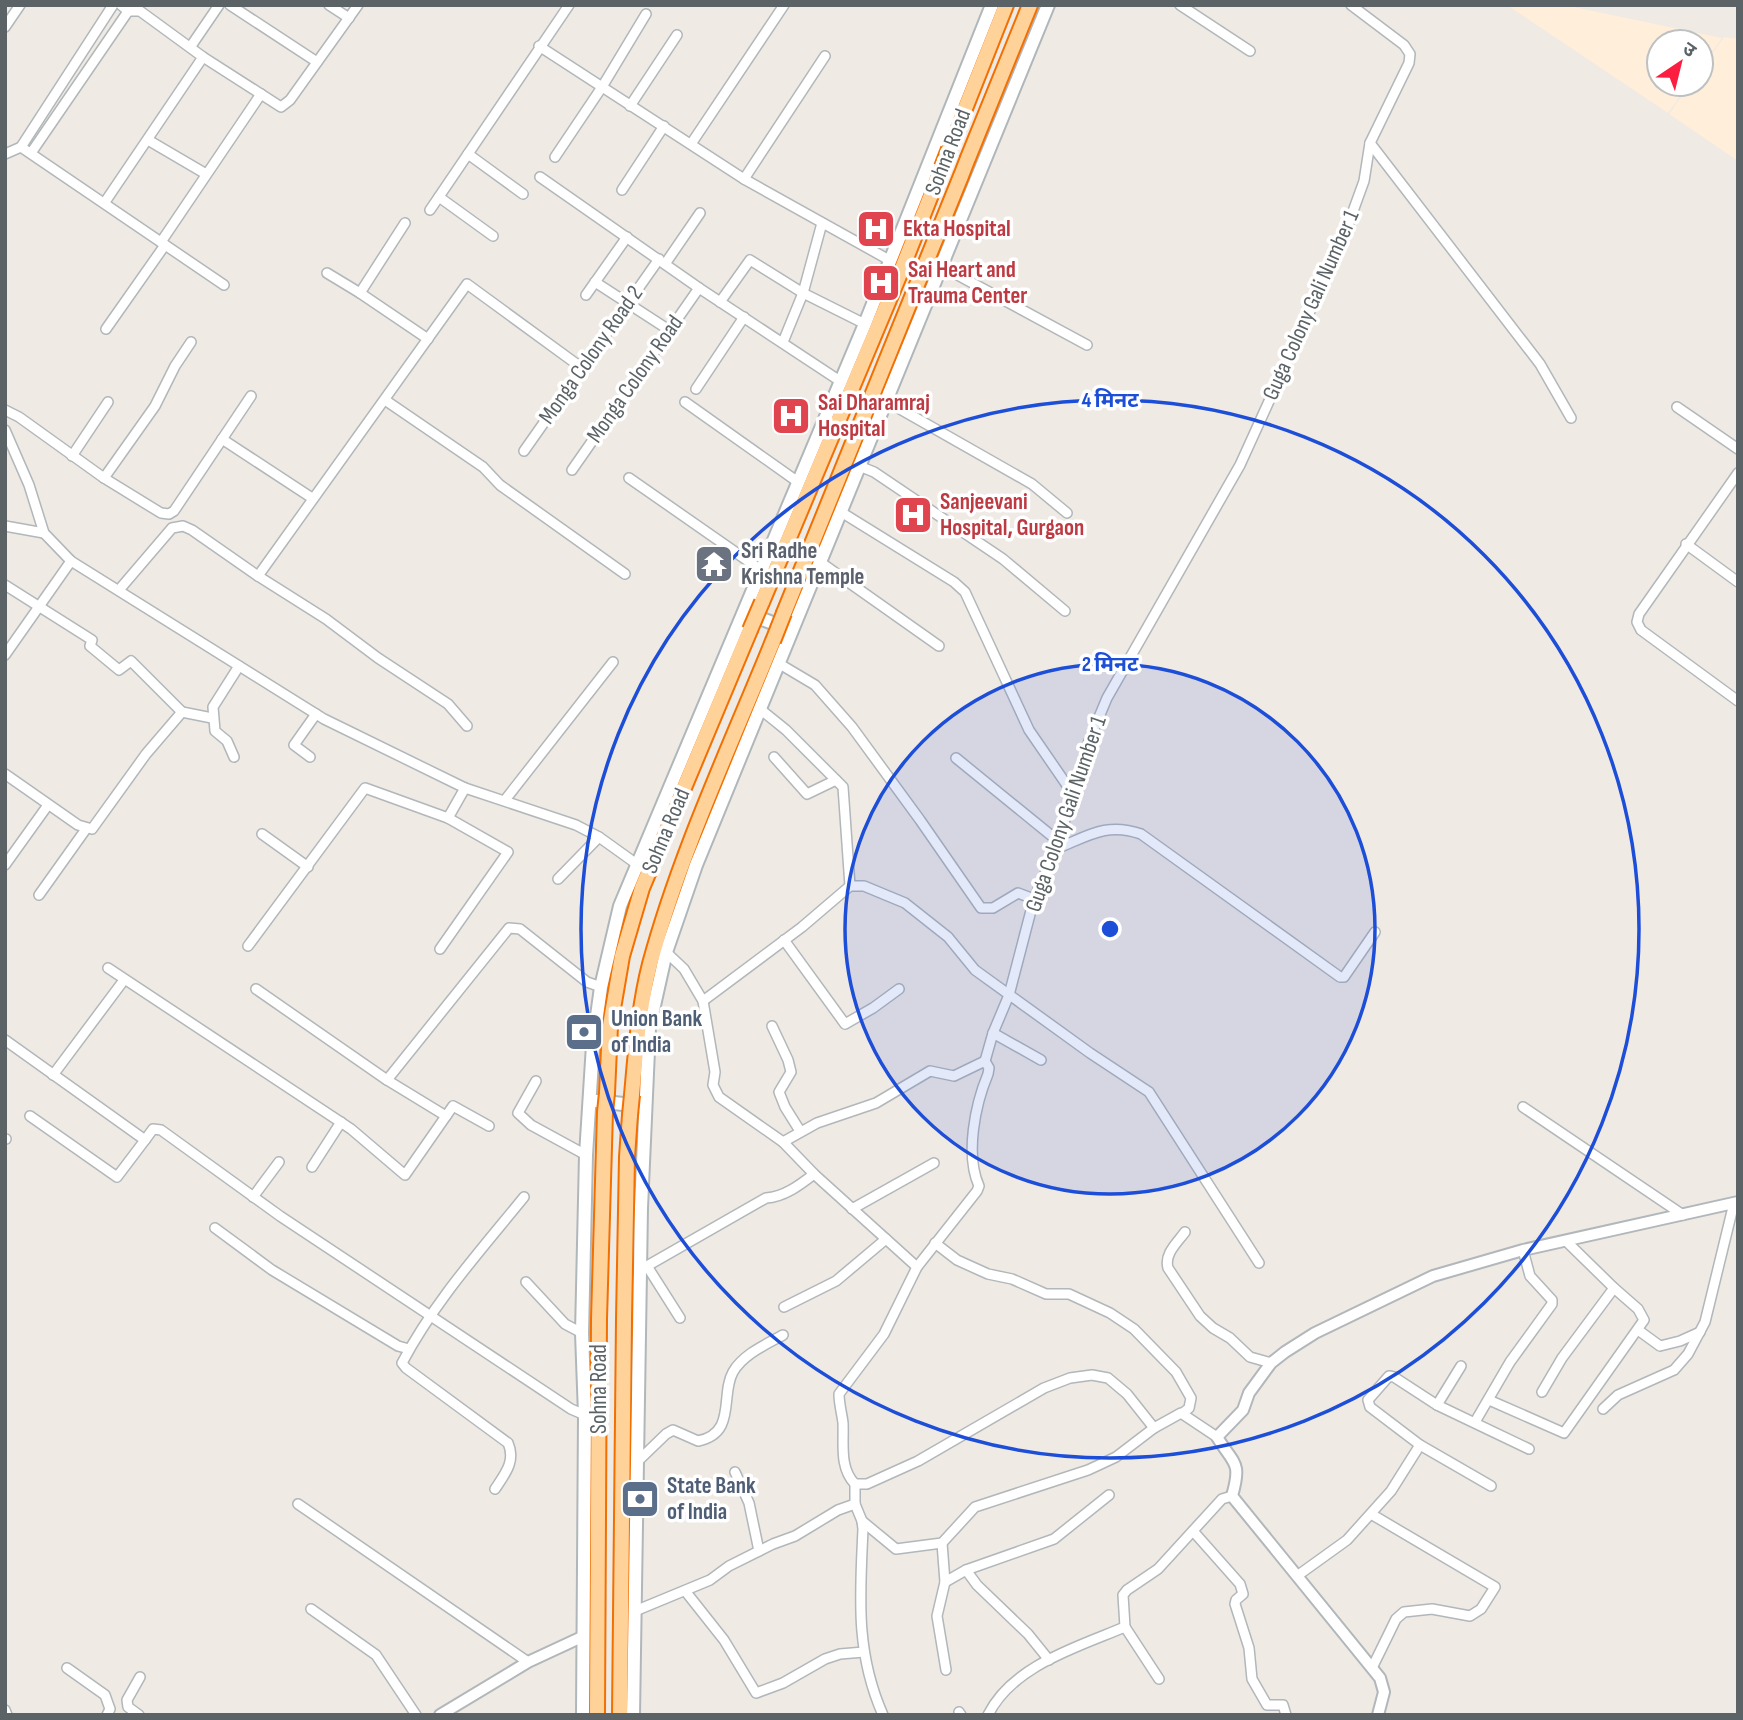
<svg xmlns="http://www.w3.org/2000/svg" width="1743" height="1720" viewBox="0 0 1743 1720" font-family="'Sofia Sans Condensed','Noto Sans Devanagari',sans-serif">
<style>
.commercial{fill:#ffeed9}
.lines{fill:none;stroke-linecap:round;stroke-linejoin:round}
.minor-casing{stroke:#b1b7ba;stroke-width:12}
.tertiary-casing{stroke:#b1b7ba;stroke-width:14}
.secondary-casing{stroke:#b0b7ba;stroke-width:16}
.trunk-casing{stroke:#f36f00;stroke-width:18}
.minor{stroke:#fff;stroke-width:9}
.tertiary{stroke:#fff;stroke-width:10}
.secondary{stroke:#fff;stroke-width:12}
.trunk{stroke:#ffd29a;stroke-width:14}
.trunk-bridge-casing{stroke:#f36f00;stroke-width:18;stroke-linecap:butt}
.trunk-bridge{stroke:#ffd29a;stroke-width:14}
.ring{fill:none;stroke:#1d4ed8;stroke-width:3.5}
.labels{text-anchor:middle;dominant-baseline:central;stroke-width:7;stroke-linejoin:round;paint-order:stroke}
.street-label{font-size:23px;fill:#5b6366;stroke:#fff}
.health-label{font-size:23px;font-weight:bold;fill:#be3a42;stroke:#fff;text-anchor:start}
.worship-label{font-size:23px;font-weight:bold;fill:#5b616d;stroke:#fff;text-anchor:start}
.service-label{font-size:23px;font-weight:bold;fill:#4e5e75;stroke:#fff;text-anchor:start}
.centre{fill:#1d4ed8;stroke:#fff;stroke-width:3.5}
.ring-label{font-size:21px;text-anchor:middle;font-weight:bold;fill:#1d4ed8;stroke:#fff;stroke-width:7;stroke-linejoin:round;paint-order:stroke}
</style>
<rect width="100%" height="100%" fill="#f0eae4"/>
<g class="commercial">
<polygon points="1507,5 1564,5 1722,38 1701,67 1701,42 1659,42 1659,84 1689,84 1668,113"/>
<polygon points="1724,37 1738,39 1738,161 1669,114 1690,84 1701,84 1701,69"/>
</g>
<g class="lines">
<g class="minor-casing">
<g id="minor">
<polyline points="121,5 128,11 140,11 203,57 281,107 290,100 358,5"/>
<polyline points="230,5 317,62"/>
<polyline points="329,5 349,18"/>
<polyline points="1180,5 1250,51"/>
<polyline points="5,27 20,5"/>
<polyline points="191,46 219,5"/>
<polyline points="539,46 744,179 891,261"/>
<polyline points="630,106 677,35"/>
<polyline points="148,140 206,174"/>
<polyline points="1370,143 1540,364 1571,418"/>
<polyline points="691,144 784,5"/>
<polyline points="21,147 113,5"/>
<polyline points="31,153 131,7"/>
<polyline points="5,154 21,147 224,285"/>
<polyline points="468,154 523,194"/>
<polyline points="555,157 602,87 646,14"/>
<polyline points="540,177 699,288 840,381"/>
<polyline points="744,179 825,56"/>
<polyline points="622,190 664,126"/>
<polyline points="439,197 493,236"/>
<polyline points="105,202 203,57"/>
<polyline points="430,210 569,5"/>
<polyline points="405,223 360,293 428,339"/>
<polyline points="161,242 261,94"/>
<polyline points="665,264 700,213"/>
<polyline points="941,266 1087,345"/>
<polyline points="327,273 360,293"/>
<polyline points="595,282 669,330"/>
<polyline points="586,295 627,237"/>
<polyline points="720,302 750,260 803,293 865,324"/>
<polyline points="106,329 165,245"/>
<polyline points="783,342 803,293 822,223"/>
<polyline points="696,389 744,317"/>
<polyline points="385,400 483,467 500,485 625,574"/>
<polyline points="886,401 1032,484 1067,513"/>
<polyline points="685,402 798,482"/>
<polyline points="1677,407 1738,449"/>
<polyline points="5,410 19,417 104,478 161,513 169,514 174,511 251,396"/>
<polyline points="5,430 29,485 44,533 71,561 324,719 465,788 576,825 599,837 638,865"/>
<polyline points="222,439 312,498"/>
<polyline points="524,451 659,259"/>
<polyline points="72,456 108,402"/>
<polyline points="859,466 874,472 1003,559 1065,611"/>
<polyline points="572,470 699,288"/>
<polyline points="1738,473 1639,614 1637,622 1641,630 1738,701"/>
<polyline points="104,478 155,406 175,366 191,342"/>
<polyline points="629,478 761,570"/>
<polyline points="841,512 954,582 965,592 1029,730 1073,794"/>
<polyline points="5,526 44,533"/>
<polyline points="1686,544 1738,582"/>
<polyline points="820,562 939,646"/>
<polyline points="258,576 467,284 582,368"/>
<polyline points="5,585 92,640 90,646 119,670 131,661 182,712 146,754 92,829 78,825 5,774"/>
<polyline points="119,590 172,528 183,526 192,530 258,576 326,619 378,658 448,704 467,726"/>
<polyline points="5,655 71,561"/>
<polyline points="778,663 815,685 852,727 920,820 981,908 993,908 1018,893 1034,899"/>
<polyline points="760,709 786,730 843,787 850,886"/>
<polyline points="182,712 212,718"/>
<polyline points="234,757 227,741 215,731 213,707 239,666"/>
<polyline points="310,757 294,745 316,714"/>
<polyline points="774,757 807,794 836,780"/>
<polyline points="956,758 1058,841"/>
<polyline points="505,800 613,662"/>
<polyline points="448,818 465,788"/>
<polyline points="262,834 308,867"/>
<path d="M1056,849C1088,836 1106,822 1141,834L1340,977H1344L1375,932"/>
<polyline points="5,865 48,805"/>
<polyline points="558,879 599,837"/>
<polyline points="39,895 86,829"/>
<polyline points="784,940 845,1024 873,1008 899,989"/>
<polyline points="248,946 365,788 448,818 508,852 440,949"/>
<polyline points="666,952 684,969 703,1001 715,1072 713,1085 719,1097 783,1142 814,1174 917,1267"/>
<polyline points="108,968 351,1129 405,1175 453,1106 489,1126"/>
<polyline points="256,989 387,1080 446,1116"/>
<polyline points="703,1001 802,927 850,886 864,886 905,903 948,937 975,970 1090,1053 1149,1092 1259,1263"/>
<polyline points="772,1026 788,1060 791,1072 779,1092 785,1107 800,1131"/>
<polyline points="993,1033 1041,1060"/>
<polyline points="5,1040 145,1140 153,1129 161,1130 280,1216 571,1409 585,1415"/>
<polyline points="53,1075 124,980"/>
<polyline points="387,1080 509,928 520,929 587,982 601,987"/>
<polyline points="536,1081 518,1113 531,1125 586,1155"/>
<polyline points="1523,1107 1683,1215"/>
<polyline points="30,1116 117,1177 145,1140"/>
<polyline points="5,1139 6,1139"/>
<polyline points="783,1142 817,1123 876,1103 930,1071 954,1076 985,1061"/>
<polyline points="312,1167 341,1122"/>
<polyline points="253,1197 279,1162"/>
<polyline points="852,1209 934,1163"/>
<polyline points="215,1228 272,1270 398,1346 409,1349"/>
<path d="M1185,1232C1177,1243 1164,1254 1168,1268L1200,1316L1213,1328L1230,1338L1250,1357L1271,1363"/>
<polyline points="935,1243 957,1260 988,1274 1012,1279 1046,1294 1069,1294 1110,1313 1134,1329 1176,1372 1191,1398 1189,1408 1183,1413"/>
<polyline points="647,1266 680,1318"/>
<path d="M640,1267L647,1266L766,1198C784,1197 800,1185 814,1174"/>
<polyline points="526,1282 565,1324 582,1333"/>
<polyline points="784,1307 836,1281 886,1239"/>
<polyline points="1638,1330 1660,1346 1680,1341 1700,1332"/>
<polyline points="1542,1392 1562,1358 1614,1288 1566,1241"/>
<polyline points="1489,1400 1564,1433 1644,1320 1638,1309 1614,1288"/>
<polyline points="1437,1405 1461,1366"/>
<polyline points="1603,1409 1618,1395 1674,1370 1688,1354 1705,1322 1734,1203"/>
<polyline points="1475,1422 1510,1362 1552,1304 1552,1300 1530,1276 1523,1250"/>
<path d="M637,1462L666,1434L673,1430L698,1441C737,1433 720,1395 733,1372C743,1354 767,1344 783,1335"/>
<polyline points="735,1472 749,1503 759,1551"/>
<polyline points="855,1484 867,1484 918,1461 1044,1388 1070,1378 1092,1375 1108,1378 1127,1394 1154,1428"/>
<polyline points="1491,1486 1420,1445 1370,1407 1368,1400 1389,1376 1394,1377 1437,1405 1529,1449"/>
<path d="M495,1489C505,1474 516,1461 508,1443L406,1368L402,1363C434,1302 481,1250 524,1197"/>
<polyline points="298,1504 528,1662"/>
<polyline points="1371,1514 1495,1587 1481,1609 1470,1616 1432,1609 1404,1612 1396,1619 1372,1668"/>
<polyline points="862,1521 896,1549 942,1543 975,1507 1088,1470 1116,1457 1154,1428 1181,1413 1217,1437"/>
<polyline points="1193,1531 1240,1584 1243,1594 1236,1600 1235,1604 1249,1648 1252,1679 1267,1705 1283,1705 1286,1715"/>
<polyline points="942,1543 945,1582 937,1616 946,1670"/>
<polyline points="966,1570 977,1585 1028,1634 1049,1660"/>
<polyline points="1297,1576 1347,1540 1391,1491 1420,1445"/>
<polyline points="945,1582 966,1570 1054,1539 1109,1495"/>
<polyline points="686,1592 724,1640 756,1693 783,1683 825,1659 840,1654 864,1652"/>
<polyline points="311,1609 376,1655 416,1715"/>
<polyline points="635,1611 710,1580 729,1566 773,1544 795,1536 838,1510 855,1504"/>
<polyline points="67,1668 105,1695 110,1709 107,1715"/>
<polyline points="1159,1679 1125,1627 1123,1595 1127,1590 1158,1569 1222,1499 1232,1496"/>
<polyline points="5,1710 7,1715"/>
<polyline points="959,1712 961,1715"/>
<polyline points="139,1715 128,1707 127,1700 140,1677"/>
<path d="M883,1715C855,1652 860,1595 863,1529L862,1521L855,1504V1484C839,1468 844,1443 843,1423C842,1414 839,1404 839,1394L884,1334L917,1267L977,1191L979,1186C965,1155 975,1105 988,1074L989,1068L985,1061L993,1033L1009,995L1034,899L1056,849L1089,741L1107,698L1240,465L1344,236L1364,181L1370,143L1409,63L1410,54L1404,45L1351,5"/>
<path d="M988,1715C1012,1666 1077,1647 1125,1627"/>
</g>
</g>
<g class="tertiary-casing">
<g id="tertiary">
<polyline points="440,1715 528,1662 584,1636"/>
<path d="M1378,1715L1384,1692L1380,1678L1232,1496C1242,1461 1234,1465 1217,1437L1243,1410L1249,1393L1271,1363L1285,1352L1315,1333L1433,1276L1523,1250L1738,1202"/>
</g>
</g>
<g class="secondary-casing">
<g id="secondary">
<polyline points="747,613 785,628"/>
<polyline points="596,1101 641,1106"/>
<polyline points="583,1715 585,1415 582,1333 586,1155 593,1045 601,987 620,906 865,324 992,5"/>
<polyline points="633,1715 641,1208 649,1028 666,952 696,865 1048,5"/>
</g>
</g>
<g class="trunk-casing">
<g id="trunk">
<polyline points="949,149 1006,5"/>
<polyline points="968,158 1030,5"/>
<polyline points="762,602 899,276 942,167"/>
<polyline points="784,613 961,176"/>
<polyline points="607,1093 610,1026 622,956 642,888 750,630"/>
<path d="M632,1095C636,1051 639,1007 650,964C680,853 730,747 773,641"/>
<polyline points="597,1715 599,1319 605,1112"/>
<polyline points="620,1715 624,1319 627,1157 630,1115"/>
</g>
</g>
<use href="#minor" class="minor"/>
<use href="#tertiary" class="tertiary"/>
<use href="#secondary" class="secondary"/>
<use href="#trunk" class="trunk"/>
<g class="trunk-bridge-casing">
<g id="trunk-bridge">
<polyline points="942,167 949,149"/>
<polyline points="961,176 968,158"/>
<polyline points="750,630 762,602"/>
<polyline points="773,641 784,613"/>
<polyline points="605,1112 607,1093"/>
<polyline points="630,1115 632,1095"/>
</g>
</g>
<use href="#trunk-bridge" class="trunk-bridge"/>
</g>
<circle cx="1110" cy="929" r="265" fill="#1d4ed8" fill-opacity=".12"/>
<g class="ring">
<circle cx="1110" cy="929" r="265"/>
<circle cx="1110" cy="929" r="529"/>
</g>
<defs>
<g id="hospital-square" transform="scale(2.0125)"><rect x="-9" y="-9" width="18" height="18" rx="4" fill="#e0444e" stroke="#fff"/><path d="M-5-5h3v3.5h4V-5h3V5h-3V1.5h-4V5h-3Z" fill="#fff"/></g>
<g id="temple-square" transform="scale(2.0125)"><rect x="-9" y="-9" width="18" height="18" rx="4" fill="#6b7280" stroke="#fff"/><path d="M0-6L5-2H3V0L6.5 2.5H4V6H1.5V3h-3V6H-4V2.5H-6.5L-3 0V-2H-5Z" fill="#fff"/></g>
<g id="bank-square" transform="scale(2.0125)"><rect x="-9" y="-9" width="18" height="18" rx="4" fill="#5c6f8a" stroke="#fff"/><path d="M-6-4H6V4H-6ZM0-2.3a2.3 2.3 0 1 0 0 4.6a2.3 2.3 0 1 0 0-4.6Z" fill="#fff"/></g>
</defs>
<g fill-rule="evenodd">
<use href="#hospital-square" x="876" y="229"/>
<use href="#hospital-square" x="881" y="283"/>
<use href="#hospital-square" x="791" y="416"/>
<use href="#hospital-square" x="913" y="515"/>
<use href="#temple-square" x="714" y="564"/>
<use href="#bank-square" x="584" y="1032"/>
<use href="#bank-square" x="640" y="1499"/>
</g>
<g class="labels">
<g class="street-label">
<text transform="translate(948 152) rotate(-69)">Sohna Road</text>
<text transform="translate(1311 305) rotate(-66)">Guga Colony Gali Number 1</text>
<text transform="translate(591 355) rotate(-55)">Monga Colony Road 2</text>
<text transform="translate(635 379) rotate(-55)">Monga Colony Road</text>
<text transform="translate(1066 814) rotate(-71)">Guga Colony Gali Number 1</text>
<text transform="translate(666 831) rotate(-67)">Sohna Road</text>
<text transform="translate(599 1389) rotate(-90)">Sohna Road</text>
</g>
<g class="health-label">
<text x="903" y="229">Ekta Hospital</text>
<text x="908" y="270">Sai Heart and<tspan x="908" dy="26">Trauma Center</tspan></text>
<text x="818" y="403">Sai Dharamraj<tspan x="818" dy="26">Hospital</tspan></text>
<text x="940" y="502">Sanjeevani<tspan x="940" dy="26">Hospital, Gurgaon</tspan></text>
</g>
<g class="worship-label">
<text x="741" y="551">Sri Radhe<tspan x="741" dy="26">Krishna Temple</tspan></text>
</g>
<g class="service-label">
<text x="611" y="1019">Union Bank<tspan x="611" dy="26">of India</tspan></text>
<text x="667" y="1486">State Bank<tspan x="667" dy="26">of India</tspan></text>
</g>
</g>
<circle cx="1110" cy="929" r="10" class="centre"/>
<g class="ring-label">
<text x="1110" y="407">4 मिनट</text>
<text x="1110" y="671">2 मिनट</text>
</g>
<rect width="1743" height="1720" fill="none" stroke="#5b6366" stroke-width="14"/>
<g transform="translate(1680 63) rotate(35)"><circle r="33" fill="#ffffff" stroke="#bdc1c2" stroke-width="2"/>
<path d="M0-5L12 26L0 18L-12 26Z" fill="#fc1e40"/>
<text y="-10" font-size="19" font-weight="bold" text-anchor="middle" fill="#5b6366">उ</text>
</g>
</svg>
